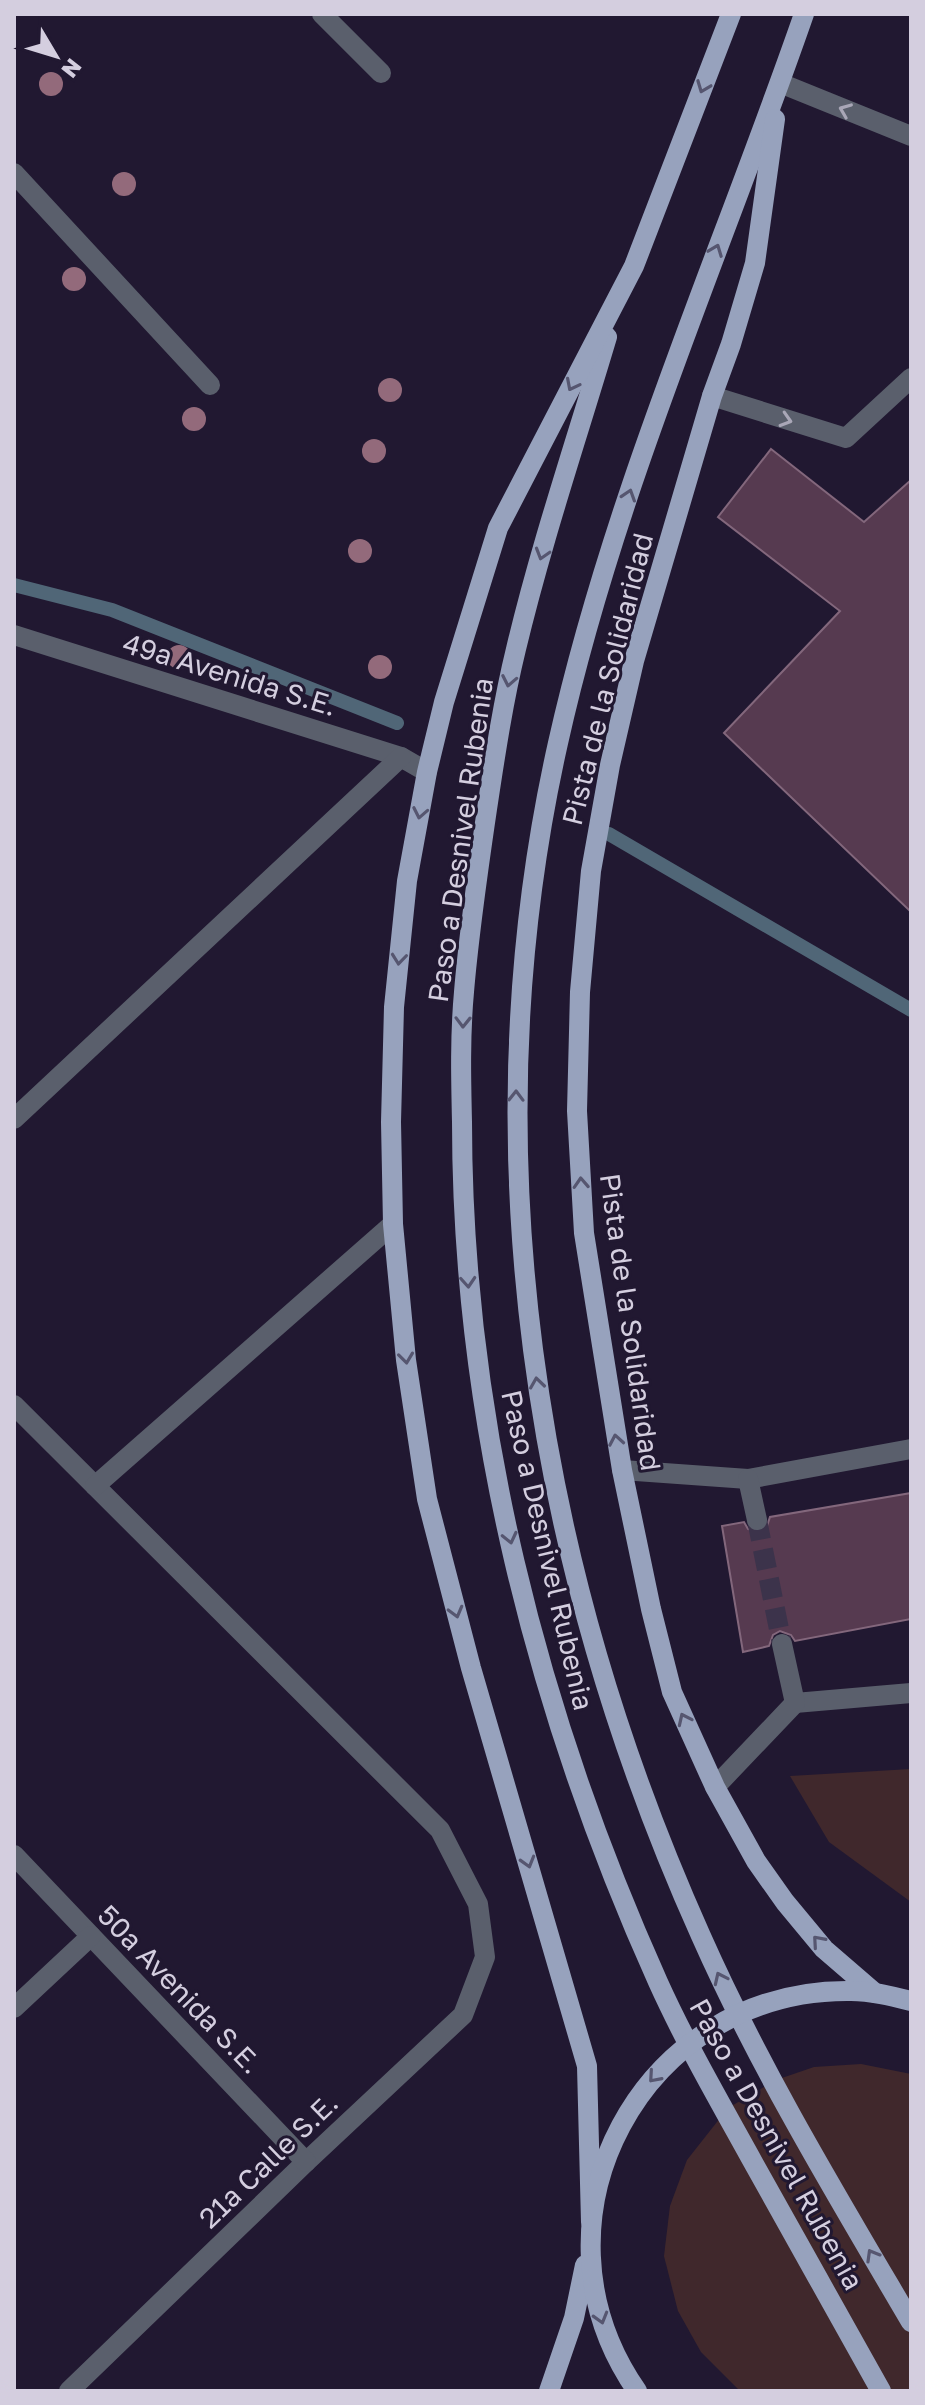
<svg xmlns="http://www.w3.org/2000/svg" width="925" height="2405" viewBox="0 0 925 2405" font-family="'Golos Text',sans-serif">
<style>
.green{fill:#40282c}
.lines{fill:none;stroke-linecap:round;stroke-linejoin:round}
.stream{stroke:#506677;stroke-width:14}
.building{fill:#563a50;stroke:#83677c;stroke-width:2}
.minor-tunnel{stroke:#3c334b;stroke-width:20;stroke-dasharray:20 10;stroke-linecap:butt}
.minor{stroke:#5a5f6c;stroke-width:20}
.major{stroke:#97a2bd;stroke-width:20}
.tree{fill:#936a7b}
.oneway{stroke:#565670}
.oneway2{stroke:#a9a7b7}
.labels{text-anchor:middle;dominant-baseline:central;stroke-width:6;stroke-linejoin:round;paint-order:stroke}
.street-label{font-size:28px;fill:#d4cedf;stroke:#211831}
</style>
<rect width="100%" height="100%" fill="#211831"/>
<g class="green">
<polygon points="911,1769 911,1902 829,1842 790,1776"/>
<polygon points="861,2064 911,2074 911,2391 740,2391 701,2352 678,2311 664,2256 670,2206 687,2160 728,2108 776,2080 814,2067"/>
</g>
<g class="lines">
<g class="stream">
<polyline points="14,585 112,610 397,723"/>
<polyline points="609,834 911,1010"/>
</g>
</g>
<g class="building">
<polygon points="771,449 864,522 911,480 911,912 724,733 840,611 718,517"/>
<polygon points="911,1493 911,1619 795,1641 791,1635 780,1631 773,1635 769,1646 743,1652 722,1526 744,1522 748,1529 759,1533 766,1529 770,1517"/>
</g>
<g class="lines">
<polyline class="minor-tunnel" points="757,1520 782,1644"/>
<g class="minor">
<polyline points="322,14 381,73"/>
<polyline points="780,83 911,136"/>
<polyline points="14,173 210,385"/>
<polyline points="712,396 846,438 911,378"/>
<polyline points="14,635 401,757 427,772"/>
<polyline points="14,1119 401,757"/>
<polyline points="14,1405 440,1830 478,1904 485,1957 463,2015 306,2162 69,2391"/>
<polyline points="622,1470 748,1479 911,1449"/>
<polyline points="748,1479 757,1520"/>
<polyline points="95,1486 393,1224"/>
<polyline points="795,1703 911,1693"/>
<polyline points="715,1787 795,1703 782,1644"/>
<polyline points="14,1855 306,2162"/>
<polyline points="14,2008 91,1936"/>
</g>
<g class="major">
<path d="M804,14C720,256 614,492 558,743C468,1144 534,1564 701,1936C760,2069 837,2196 911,2322"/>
<polyline points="775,119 755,263 731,344 712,396 634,661 610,765 591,871 580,992 577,1111 584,1233 622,1470 651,1609 672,1692 715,1787 756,1861 785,1902 824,1949 875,1993"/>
<path d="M607,337C576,441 541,544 516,649C503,702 495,756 487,809C478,870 469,931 464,992C460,1035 461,1079 462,1122C462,1418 537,1713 658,1982C686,2044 721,2104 754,2164C796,2240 839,2315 881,2391"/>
<polyline points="591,2222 587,2066 471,1668 427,1499 406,1360 393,1224 391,1122 394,1007 407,881 427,772 444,702 498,528 634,266 731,14"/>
<polyline points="549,2391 574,2318 585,2265"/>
<path d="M637,2391C518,2220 642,1988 851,1991C871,1991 891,1996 911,2001"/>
</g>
</g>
<g class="tree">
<circle cx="51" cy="84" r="12"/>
<circle cx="124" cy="184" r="12"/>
<circle cx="74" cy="279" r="12"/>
<circle cx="390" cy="390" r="12"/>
<circle cx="194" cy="419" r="12"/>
<circle cx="374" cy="451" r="12"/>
<circle cx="360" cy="551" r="12"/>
<circle cx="179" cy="657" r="12"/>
<circle cx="380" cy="667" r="12"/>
</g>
<defs><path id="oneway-chevron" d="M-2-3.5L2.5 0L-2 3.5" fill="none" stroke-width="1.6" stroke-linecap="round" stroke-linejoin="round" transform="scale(2)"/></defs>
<g class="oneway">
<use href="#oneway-chevron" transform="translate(703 87) rotate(111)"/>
<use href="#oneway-chevron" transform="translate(716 250) rotate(-69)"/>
<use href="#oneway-chevron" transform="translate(572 385) rotate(117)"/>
<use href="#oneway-chevron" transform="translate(629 495) rotate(-72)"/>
<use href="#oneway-chevron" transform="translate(542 554) rotate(107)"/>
<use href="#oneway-chevron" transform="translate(509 681) rotate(101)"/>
<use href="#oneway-chevron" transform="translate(420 813) rotate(101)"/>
<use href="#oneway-chevron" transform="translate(399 959) rotate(96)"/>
<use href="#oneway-chevron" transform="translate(463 1022) rotate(91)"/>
<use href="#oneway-chevron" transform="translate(516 1096) rotate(-89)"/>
<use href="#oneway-chevron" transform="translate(581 1183) rotate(-93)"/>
<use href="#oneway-chevron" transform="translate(468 1282) rotate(86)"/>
<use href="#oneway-chevron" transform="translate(406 1358) rotate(83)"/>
<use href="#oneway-chevron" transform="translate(537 1383) rotate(-98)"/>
<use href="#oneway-chevron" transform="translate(616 1440) rotate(-100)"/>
<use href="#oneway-chevron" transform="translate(510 1538) rotate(77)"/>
<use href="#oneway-chevron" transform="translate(456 1612) rotate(75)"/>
<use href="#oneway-chevron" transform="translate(684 1719) rotate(-115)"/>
<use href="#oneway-chevron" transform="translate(528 1862) rotate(74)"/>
<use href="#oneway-chevron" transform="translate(818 1941) rotate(-131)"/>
<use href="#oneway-chevron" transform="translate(720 1978) rotate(-115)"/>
<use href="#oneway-chevron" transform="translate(654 2077) rotate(131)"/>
<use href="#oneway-chevron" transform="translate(872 2255) rotate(-120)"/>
<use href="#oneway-chevron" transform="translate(601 2318) rotate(74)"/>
</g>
<g class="oneway2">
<use href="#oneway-chevron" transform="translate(845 110) rotate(-158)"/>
<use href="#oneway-chevron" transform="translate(786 420) rotate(17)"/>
</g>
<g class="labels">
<g class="street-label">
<text transform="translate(230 674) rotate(17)">49a Avenida S.E.</text>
<text transform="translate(607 679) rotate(-76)">Pista de la Solidaridad</text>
<text transform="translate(460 840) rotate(-82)">Paso a Desnivel Rubenia</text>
<text transform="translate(631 1322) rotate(82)">Pista de la Solidaridad</text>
<text transform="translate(548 1550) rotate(77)">Paso a Desnivel Rubenia</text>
<text transform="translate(180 1989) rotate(46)">50a Avenida S.E.</text>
<text transform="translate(777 2144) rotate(61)">Paso a Desnivel Rubenia</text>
<text transform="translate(268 2160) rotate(-44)">21a Calle S.E.</text>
</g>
</g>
<rect width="925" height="2405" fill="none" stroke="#d4cedf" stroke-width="32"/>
<g transform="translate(56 56) rotate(128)" stroke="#211831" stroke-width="6" paint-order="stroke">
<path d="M0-6L14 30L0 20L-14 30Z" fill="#d4cedf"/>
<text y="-12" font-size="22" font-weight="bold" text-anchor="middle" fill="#d4cedf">N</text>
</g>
</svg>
